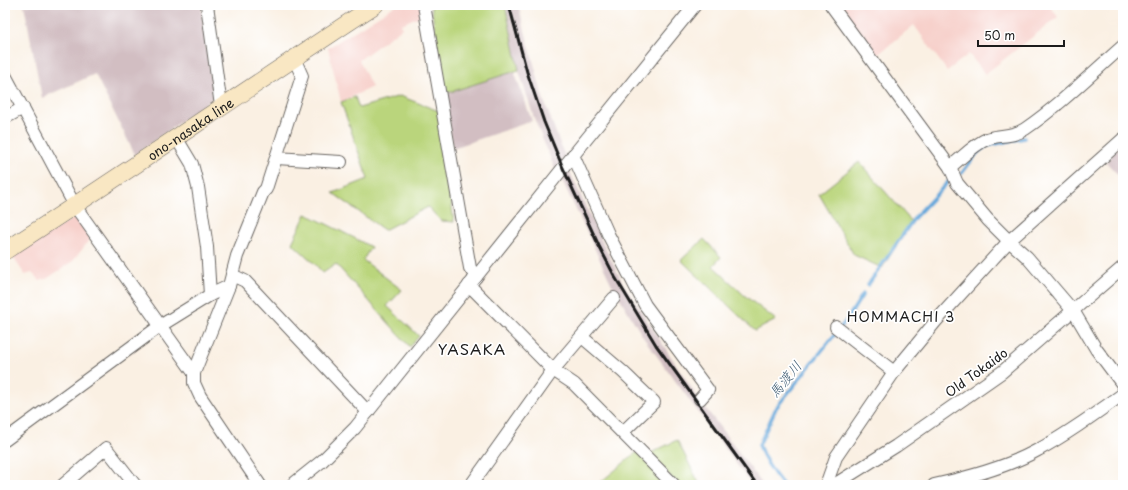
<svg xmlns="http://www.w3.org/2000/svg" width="1128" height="490" viewBox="0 0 1128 490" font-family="'Playpen Sans','Klee One',sans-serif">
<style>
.built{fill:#f7d0cb}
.industrial{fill:#d2bec2}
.green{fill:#bad57b;stroke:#6b784c}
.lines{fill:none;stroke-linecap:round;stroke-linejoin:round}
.stream{stroke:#67a9db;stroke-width:3.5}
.minor-casing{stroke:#6a6662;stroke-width:14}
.secondary-casing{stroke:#6a6662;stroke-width:18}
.minor{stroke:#fff;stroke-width:12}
.secondary{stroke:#f9e7c3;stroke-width:17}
.rail{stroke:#1c1c1c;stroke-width:3}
.labels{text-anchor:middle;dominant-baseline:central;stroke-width:3.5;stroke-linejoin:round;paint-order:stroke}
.street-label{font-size:13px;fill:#1c1c1c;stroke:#fff}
.neighbourhood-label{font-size:14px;letter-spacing:1px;fill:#1c1c1c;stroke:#fff}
.water-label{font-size:14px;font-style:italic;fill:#3e5b72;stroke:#fff}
.quarter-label{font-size:15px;letter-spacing:1px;fill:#1c1c1c;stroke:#fff}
</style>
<rect width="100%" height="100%" fill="#fff"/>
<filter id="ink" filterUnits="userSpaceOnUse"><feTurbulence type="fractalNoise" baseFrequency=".025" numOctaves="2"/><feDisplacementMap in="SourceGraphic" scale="8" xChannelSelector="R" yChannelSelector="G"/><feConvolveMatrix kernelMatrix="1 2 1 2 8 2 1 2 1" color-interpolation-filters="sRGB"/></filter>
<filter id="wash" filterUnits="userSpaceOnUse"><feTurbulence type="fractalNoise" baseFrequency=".012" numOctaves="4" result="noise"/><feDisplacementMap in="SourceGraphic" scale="16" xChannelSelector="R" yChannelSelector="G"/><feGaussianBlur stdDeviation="0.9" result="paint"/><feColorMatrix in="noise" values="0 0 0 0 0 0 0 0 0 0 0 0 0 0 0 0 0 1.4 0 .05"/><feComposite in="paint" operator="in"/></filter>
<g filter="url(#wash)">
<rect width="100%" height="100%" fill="#faf0e3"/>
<g class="built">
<polygon points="396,5 420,5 422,15 401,24 402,28 359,60 372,87 341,102 328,48"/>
<polygon points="837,5 1049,5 1058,17 985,74 969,54 947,71 914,25 875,57"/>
<polygon points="75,217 91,238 73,261 48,278 40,281 32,273 25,275 13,257"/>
</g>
<g class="industrial">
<polygon points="24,5 201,5 213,98 135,155 95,74 42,98"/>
<polygon points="504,5 518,5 543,98 565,157 555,169 534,118 519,71"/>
<polygon points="514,71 532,121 453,148 444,94"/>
<polygon points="1123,142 1123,180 1106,162"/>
<polygon points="568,168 604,246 624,285 698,398 763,485 752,485 643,337 611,283 561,178"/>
</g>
<g class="green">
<polygon points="431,5 505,5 519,70 444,94"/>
<polygon points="400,96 439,111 454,222 441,221 428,207 384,230 333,193 368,179 341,102 355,97 359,108"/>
<polygon points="859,162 912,222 882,268 854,255 819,194"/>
<path d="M306,214C328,225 350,235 371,247L363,260L402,290L387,306L419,336L410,347L336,264L323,273L315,264L292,243Z"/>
<polygon points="704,239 721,257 713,266 744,295 776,320 755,331 681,260"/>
<polygon points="677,440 700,485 679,485 649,454"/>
<polygon points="637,452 668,485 597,485"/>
</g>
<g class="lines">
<g class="stream">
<polyline points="962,173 978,152 986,146 1024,138"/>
<polyline points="868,285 915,217 949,181"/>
<path d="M783,485C773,473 764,460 759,445L776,408L848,318L863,294"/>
</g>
</g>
</g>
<g filter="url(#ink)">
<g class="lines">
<g class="minor-casing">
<g id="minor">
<polyline points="207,5 221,106"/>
<polyline points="424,5 470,268 476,277"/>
<polyline points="831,5 950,167 957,183 988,220 1009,241 1027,257 1074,312 1096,349 1123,385"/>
<polyline points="5,75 75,206 194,373 194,383 200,396 260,485"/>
<polyline points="5,118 23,108"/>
<polyline points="175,138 180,144 192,164 198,187 207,247 210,295"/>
<polyline points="573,155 609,236 645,305 708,390 700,399"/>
<polyline points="276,158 341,162"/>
<path d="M950,167C962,158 973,145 987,139C998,134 1012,138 1025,129C1060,105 1091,74 1123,46"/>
<polyline points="232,275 245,281 368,412"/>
<polyline points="469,285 553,370 574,384 674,485"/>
<polyline points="836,327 894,372"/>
<polyline points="582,337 623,372 654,402 623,432"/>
<polyline points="194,373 229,286"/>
<polyline points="5,440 160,326 210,295 229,286 237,256 263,192 266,189 302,76 294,58"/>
<polyline points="63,485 106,448 135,485"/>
<polyline points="292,485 322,461 355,428 563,168 695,5"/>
<polyline points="471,485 553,370 614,298"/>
<polyline points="826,485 836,457 894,372 936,321 1009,241 1123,139"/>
<polyline points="834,485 896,446 1002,372 1123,267"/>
<path d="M934,485C966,478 1007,467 1036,451C1066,435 1095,414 1123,394"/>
</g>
</g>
<g class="secondary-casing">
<g id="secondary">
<path id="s1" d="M5,251C129,171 251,86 375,5"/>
</g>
</g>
<use href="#minor" class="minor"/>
<use href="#secondary" class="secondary"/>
<polyline class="rail" points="509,5 527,72 544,122 563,168 599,246 615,277 656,345 757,485"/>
</g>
</g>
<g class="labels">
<g class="street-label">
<text stroke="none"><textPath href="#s1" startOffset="222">ono-nasaka line</textPath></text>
<text transform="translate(976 372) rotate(-36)">Old Tokaido</text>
</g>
<g class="neighbourhood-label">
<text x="901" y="316">HOMMACHI 3</text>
</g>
<g class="water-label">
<text transform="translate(785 379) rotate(-51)">馬渡川</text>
</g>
<g class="quarter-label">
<text x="472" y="348">YASAKA</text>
</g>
</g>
<rect width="1128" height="490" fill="none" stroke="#fff" stroke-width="20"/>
<path d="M978 40v6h86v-6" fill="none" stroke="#1c1c1c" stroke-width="2"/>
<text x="984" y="40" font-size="12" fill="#1c1c1c" stroke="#ffffff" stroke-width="3" paint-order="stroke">50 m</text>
</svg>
